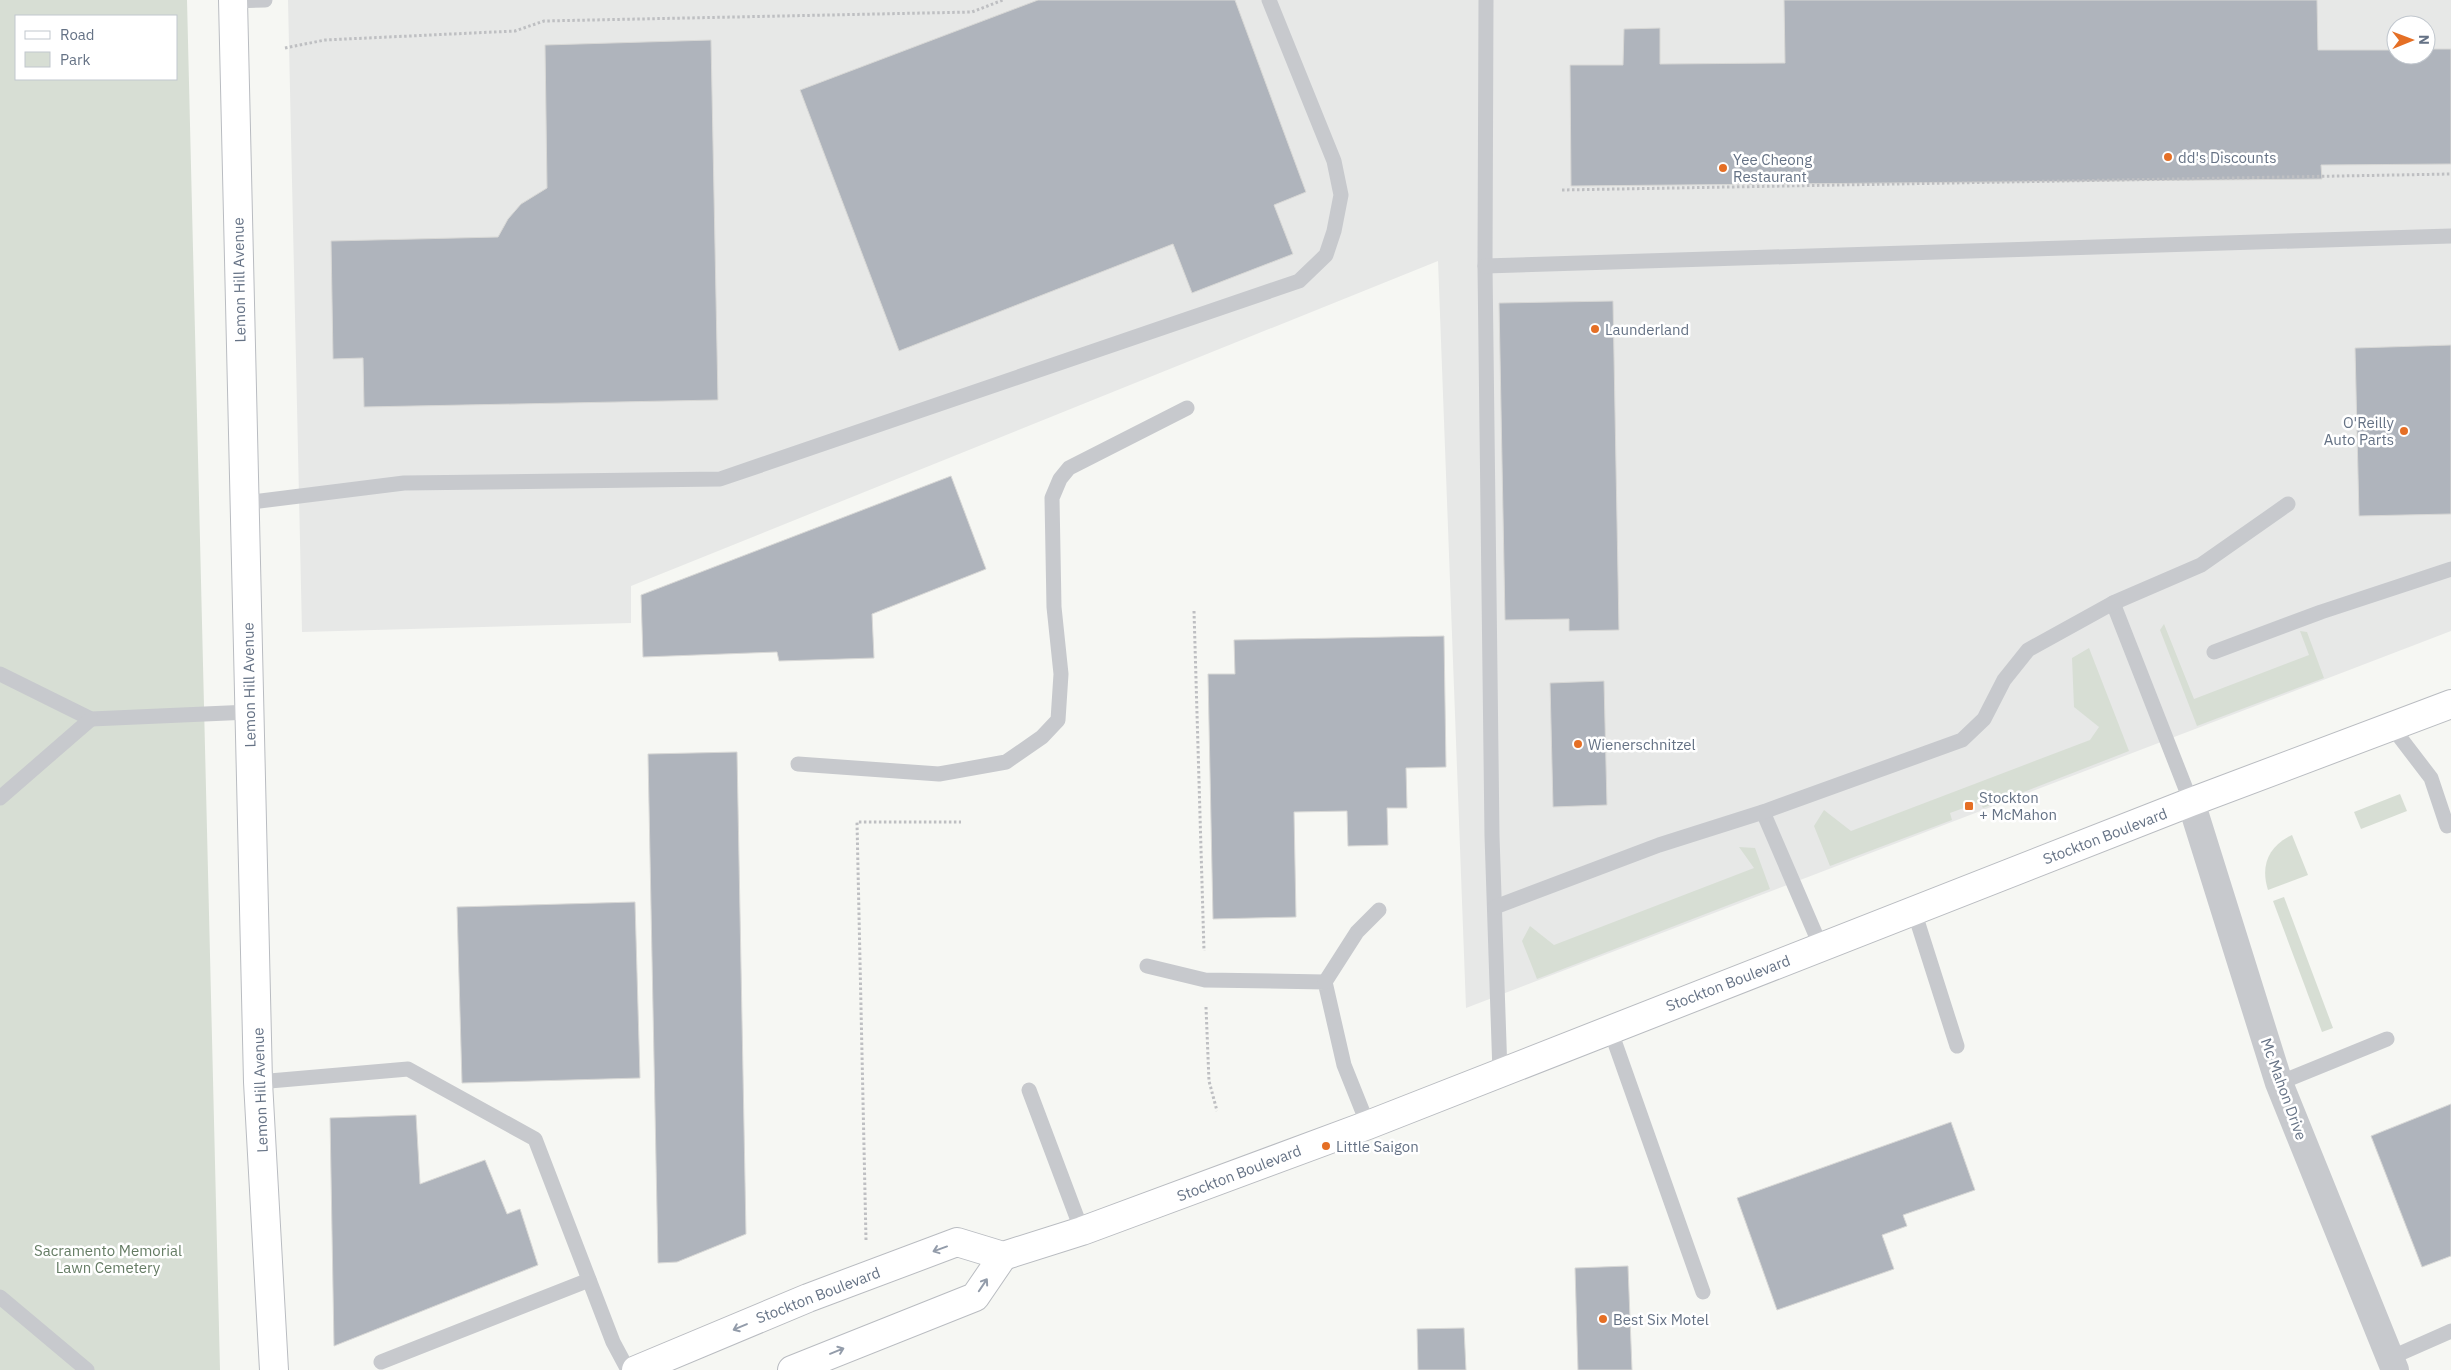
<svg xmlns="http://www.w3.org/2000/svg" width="2451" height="1370" viewBox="0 0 2451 1370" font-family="'IBM Plex Sans',sans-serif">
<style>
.built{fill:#e7e8e7;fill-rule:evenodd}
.green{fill:#d7ded4;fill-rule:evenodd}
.building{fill:#afb4bc;stroke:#d8d8d6}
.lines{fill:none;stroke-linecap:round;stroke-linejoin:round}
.secondary-casing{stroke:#b9bcc1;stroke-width:30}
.path{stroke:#bebfc2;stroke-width:3;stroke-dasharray:2.5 2.5;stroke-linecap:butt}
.lane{stroke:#c7c9cd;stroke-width:15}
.street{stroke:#c7c9cd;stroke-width:28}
.secondary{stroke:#fff;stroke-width:28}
.oneway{stroke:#939caa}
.poi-dot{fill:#e56f25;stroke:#fff;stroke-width:2}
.labels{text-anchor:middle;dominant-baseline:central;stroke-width:5;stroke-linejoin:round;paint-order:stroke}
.poi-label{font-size:15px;fill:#657285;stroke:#fff;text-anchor:start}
.street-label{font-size:15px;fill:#657285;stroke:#fff}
.park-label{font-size:15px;fill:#657c64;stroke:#fff}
</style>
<rect width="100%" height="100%" fill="#f6f7f3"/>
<path class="built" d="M288,0H2451V631L1466,1008L1438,261L631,586V623L302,632ZM2396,25H2426V55H2396Z"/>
<g class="green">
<path d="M0,0H187L220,1370H0ZM16,16H176V79H16Z"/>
<polygon points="2164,624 2194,699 2309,655 2300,631 2307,632 2324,678 2197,726 2160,630"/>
<polygon points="2089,648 2129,751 1983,808 1980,802 1950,813 1952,820 1830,866 1814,826 1824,810 1851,831 2090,740 2099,727 2074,707 2072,658"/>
<polygon points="2400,794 2407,811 2361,829 2354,812"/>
<path d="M2292,835L2308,875L2268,890C2260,865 2269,846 2292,835Z"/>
<polygon points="1739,847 1755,848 1770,889 1537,979 1522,941 1530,926 1554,945 1754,868"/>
<polygon points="2284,897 2333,1028 2322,1032 2273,901"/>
</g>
<g class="building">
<polygon points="1038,0 1235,0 1306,192 1274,205 1293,254 1192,293 1173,244 899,351 800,90"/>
<polygon points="1784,0 2317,0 2318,50 2396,50 2396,55 2426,55 2426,49 2451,49 2451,164 2321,165 2322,179 1571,186 1570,65 1623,65 1624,29 1660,28 1660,64 1785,63"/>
<polygon points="711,40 718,400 364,407 363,358 333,359 331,241 498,237 508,219 521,204 547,188 545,45"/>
<polygon points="1613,301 1619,630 1569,631 1569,619 1505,620 1499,303"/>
<polygon points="2451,345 2451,514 2359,516 2355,348"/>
<polygon points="951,476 986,569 872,614 874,658 779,661 777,652 643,657 641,595"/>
<polygon points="1444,636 1446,767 1406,768 1407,808 1387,808 1388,845 1348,846 1347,811 1294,812 1296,917 1213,919 1208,674 1235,674 1234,640"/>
<polygon points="1604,681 1607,805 1553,807 1550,683"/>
<polygon points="737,752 746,1234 677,1262 658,1263 648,754"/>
<polygon points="635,902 640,1078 462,1083 457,907"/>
<polygon points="2451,1104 2451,1256 2422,1267 2371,1136"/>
<polygon points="416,1115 420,1184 485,1160 507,1214 520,1209 538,1265 334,1346 330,1118"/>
<polygon points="1951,1122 1975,1190 1903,1215 1907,1226 1882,1235 1894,1269 1777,1310 1737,1198"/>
<polygon points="1628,1266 1632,1370 1578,1370 1575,1268"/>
<polygon points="1464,1328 1466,1370 1418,1370 1417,1329"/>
</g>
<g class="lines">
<g class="secondary-casing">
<g id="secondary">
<polyline points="233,0 258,1082 274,1370"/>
<polyline points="636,1370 808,1298 957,1242 1003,1256 1082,1231 1368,1125 2191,802 2451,704"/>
<polyline points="792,1370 975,1297 1003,1256"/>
</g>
</g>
<g class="path">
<polyline points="285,48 325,40 515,31 544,21 972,12 1003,0"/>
<polyline points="1562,190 2451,174"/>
<polyline points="1194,611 1204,951"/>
<polyline points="1206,1007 1209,1081 1217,1111"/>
<polyline points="866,1240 857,822 961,822"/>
</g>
<g class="lane">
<polyline points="1486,0 1485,266 1492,836 1500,1073"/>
<polyline points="233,1 265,0"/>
<polyline points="1485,266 2451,236"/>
<polyline points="244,503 404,483 720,479 1299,281 1326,255 1334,231 1341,195 1334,161 1269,0"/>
<polyline points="2113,603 2191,802"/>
<polyline points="2214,652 2321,612 2451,569"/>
<polyline points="0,674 91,719 250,712"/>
<polyline points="2392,727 2431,778 2447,826"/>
<polyline points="798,764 939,774 1006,762 1042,737 1058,720 1061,674 1054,607 1052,498 1060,479 1069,468 1187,408"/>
<polyline points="0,798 91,719"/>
<polyline points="1763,812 1821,947"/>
<polyline points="1495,907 1659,845 1763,812 1962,740 1984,719 2004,680 2028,650 2113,603 2201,565 2288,504"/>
<polyline points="1914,911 1957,1046"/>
<polyline points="1147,966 1205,980 1325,982 1344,1065 1368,1125"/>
<polyline points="1325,982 1357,932 1379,910"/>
<polyline points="1610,1029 1703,1292"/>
<polyline points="258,1082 408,1069 535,1139 613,1342 628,1370"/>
<polyline points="2279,1083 2387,1039"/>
<polyline points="1029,1090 1082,1231"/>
<polyline points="0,1297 87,1370"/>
<polyline points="2390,1358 2451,1331"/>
<polyline points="381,1362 589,1280"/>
</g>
<polyline class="street" points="2191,802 2279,1083 2395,1370"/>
<use href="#secondary" class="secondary"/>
</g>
<defs><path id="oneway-shaft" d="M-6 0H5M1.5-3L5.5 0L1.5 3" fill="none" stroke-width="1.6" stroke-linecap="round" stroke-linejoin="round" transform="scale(1.25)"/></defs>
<g class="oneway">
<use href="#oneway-shaft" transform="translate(940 1249) rotate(160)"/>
<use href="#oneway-shaft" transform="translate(983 1285) rotate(-56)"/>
<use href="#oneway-shaft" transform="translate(740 1327) rotate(157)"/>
<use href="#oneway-shaft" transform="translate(837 1351) rotate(-22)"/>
</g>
<g class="poi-dot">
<circle cx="2168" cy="157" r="5"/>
<circle cx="1723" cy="168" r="5"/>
<circle cx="1595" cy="329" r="5"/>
<circle cx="2404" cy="431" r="5"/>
<circle cx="1578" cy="744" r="5"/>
<rect x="1964" y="801" width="10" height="10" rx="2.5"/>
<circle cx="1326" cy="1146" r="5"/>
<circle cx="1603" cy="1319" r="5"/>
</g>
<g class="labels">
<g class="poi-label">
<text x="2178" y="157">dd's Discounts</text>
<text x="1733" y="159">Yee Cheong<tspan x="1733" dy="17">Restaurant</tspan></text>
<text x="1605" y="329">Launderland</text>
<text x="2394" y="422" text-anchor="end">O'Reilly<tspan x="2394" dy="17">Auto Parts</tspan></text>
<text x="1588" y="744">Wienerschnitzel</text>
<text x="1979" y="797">Stockton<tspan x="1979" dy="17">+ McMahon</tspan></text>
<text x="1336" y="1146">Little Saigon</text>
<text x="1613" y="1319">Best Six Motel</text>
</g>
<g class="street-label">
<text transform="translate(239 280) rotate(-91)">Lemon Hill Avenue</text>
<text transform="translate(249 685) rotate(-91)">Lemon Hill Avenue</text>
<text transform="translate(2105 836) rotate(-21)">Stockton Boulevard</text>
<text transform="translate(1728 983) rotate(-21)">Stockton Boulevard</text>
<text transform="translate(2284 1089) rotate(70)">Mc Mahon Drive</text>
<text transform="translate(260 1090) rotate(-92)">Lemon Hill Avenue</text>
<text transform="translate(1239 1173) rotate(-21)">Stockton Boulevard</text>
<text transform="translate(818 1295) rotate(-21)">Stockton Boulevard</text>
</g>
<g class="park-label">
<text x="108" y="1250">Sacramento Memorial<tspan x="108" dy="17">Lawn Cemetery</tspan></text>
</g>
</g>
<rect x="15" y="15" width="162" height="65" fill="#ffffff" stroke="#c1c7ce"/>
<rect x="25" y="31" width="25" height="8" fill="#ffffff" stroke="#c1c7ce"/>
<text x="60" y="40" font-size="15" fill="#657285">Road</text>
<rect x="25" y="52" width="25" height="15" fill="#d7ded4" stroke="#c1c7ce"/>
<text x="60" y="65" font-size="15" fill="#657285">Park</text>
<g transform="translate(2411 40) rotate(89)"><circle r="24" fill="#ffffff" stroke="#c1c7ce"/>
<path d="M0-4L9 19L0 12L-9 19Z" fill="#e56f25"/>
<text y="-8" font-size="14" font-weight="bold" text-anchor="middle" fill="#657285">N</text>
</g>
</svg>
